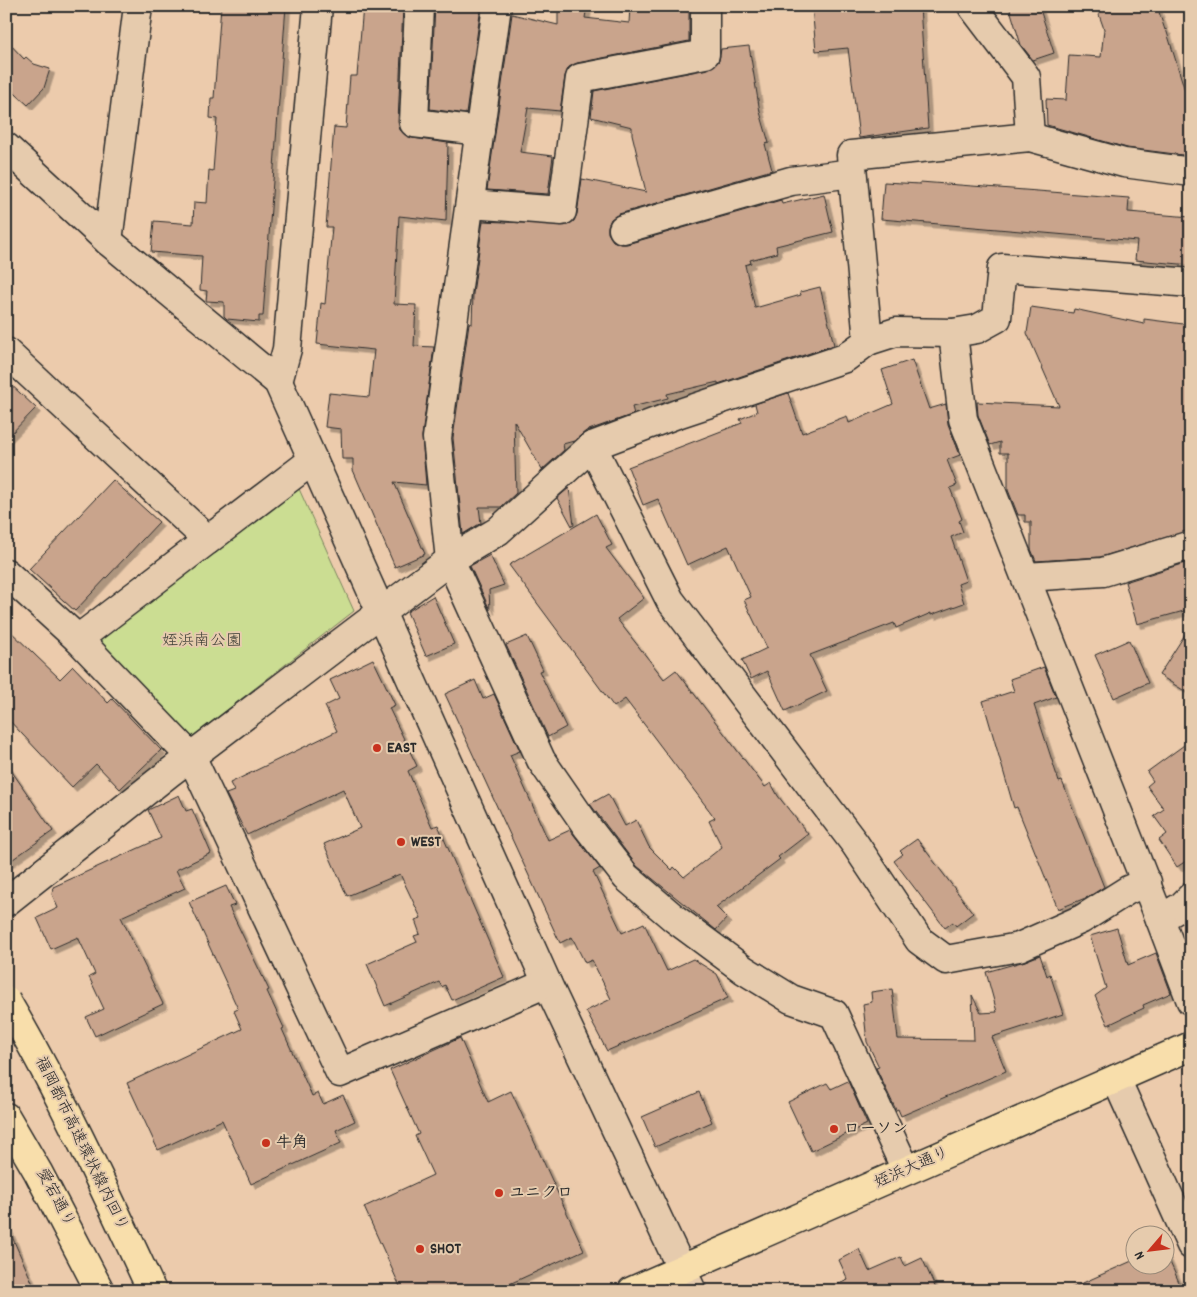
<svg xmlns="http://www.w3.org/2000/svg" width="1197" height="1297" viewBox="0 0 1197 1297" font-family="Dekko,'Klee One',sans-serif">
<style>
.green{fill:#cbdd92;stroke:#7b845e}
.building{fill:#c9a48c;stroke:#2b2b2b;filter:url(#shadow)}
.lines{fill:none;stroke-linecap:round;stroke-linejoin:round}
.minor-casing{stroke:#2b2b2b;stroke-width:31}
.major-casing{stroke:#2b2b2b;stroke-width:31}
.highway-casing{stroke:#2b2b2b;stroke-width:31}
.minor{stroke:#e6cbad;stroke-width:28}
.major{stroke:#f8deab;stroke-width:28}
.highway{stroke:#f8deab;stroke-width:28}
.highway-bridge-casing{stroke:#2b2b2b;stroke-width:31;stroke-linecap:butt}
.highway-bridge{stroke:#f8deab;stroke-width:28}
.poi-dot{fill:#c8321e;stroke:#e6cbad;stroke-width:2}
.labels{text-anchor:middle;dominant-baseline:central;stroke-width:4;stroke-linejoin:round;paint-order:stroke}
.park-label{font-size:16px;fill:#3b3d35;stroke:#e6cbad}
.poi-label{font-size:16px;font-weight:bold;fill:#2b2b2b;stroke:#e6cbad;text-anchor:start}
.street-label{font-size:16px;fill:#2b2b2b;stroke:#e6cbad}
</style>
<defs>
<filter id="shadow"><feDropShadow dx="4.5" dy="4.5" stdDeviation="0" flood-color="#0004"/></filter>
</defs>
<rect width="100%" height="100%" fill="#eccbac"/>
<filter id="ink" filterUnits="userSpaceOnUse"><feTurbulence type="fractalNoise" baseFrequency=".02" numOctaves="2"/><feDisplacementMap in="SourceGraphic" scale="10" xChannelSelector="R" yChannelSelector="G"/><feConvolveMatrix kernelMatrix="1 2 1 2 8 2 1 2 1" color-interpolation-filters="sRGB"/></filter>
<g filter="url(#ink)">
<polygon class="green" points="295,480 354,611 190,739 88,641"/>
<g class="building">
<polygon points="221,6 286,6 263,316 259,316 259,322 227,319 224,316 224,302 206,301 207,291 200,290 202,256 151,252 154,221 193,224 194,202 207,203 209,170 213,171 217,119 210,118 211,98 214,98"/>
<polygon points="363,6 403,6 398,122 400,130 412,138 448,143 446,221 399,216 394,304 416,305 414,346 434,347 422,436 426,485 394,482 425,554 395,567 353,470 353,459 342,459 341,429 325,427 329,393 369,397 374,350 317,344 321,303 325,304 332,227 326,227 334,127 346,128 350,76 357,76"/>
<polygon points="435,6 481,7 466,114 430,109"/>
<polygon points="558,6 587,6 585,18 629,23 630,6 689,6 689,41 577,63 569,67 565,76 560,111 528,108 520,152 553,156 548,194 487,190 512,14 558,25"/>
<polygon points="812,6 920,6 928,128 859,138 848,48 816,51"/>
<polygon points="1009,6 1039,6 1054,53 1033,60 1021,45"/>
<polygon points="1114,6 1157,6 1165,30 1166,29 1191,110 1191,156 1127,148 1047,125 1046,99 1066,100 1069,55 1101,57 1104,29 1098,12"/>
<polygon points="6,40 24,59 26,57 34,64 50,69 44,88 28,105 6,85"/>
<polygon points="749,46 760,112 769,143 765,144 772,170 619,214 611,219 608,226 608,233 613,241 620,244 627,244 781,200 782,204 824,194 833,232 776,246 777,253 750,260 751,263 745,265 755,308 801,295 800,292 820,287 834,345 718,384 718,382 667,394 668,398 632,407 634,414 586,431 574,441 563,444 564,450 542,470 514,421 516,493 501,507 479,507 481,523 463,534 453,438 469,323 472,324 473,294 483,221 568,225 574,221 577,214 582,179 646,192 632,134 632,127 591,117 594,91 708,69 719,61 721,49"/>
<polygon points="884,182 920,184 920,182 1129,198 1128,212 1191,217 1191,265 1135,260 1137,241 881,219"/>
<polygon points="1031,307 1073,313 1074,309 1144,324 1144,319 1191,325 1191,530 1100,557 1036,561 1031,549 1031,522 1025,522 1025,515 1018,515 1008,490 1008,453 1000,453 1000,442 990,445 978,415 977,402 1059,406 1027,333"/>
<polygon points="912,360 929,409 946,404 948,424 960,455 947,460 957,485 950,488 962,519 959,521 963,532 951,537 966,581 958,584 964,603 931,615 931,613 896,628 894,623 810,655 827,691 785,711 767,671 751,679 742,660 767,648 744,600 751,597 728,546 687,565 658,499 643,505 628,467 742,423 740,419 757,412 755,404 788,393 802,433 847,416 849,423 893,404 882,370"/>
<polygon points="6,380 36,408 6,439"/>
<polygon points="113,480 159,522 75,611 29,569"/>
<polygon points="569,488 574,525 572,526 557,498"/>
<polygon points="596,514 612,545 606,548 644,598 617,619 664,679 676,670 765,787 771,783 778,796 808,834 778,857 780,859 716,907 727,918 716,930 637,866 590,804 608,794 625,826 636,820 649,847 672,870 674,867 684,877 722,847 709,821 715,818 625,699 614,707 509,565"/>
<polygon points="490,555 504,585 489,590 490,610 470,566"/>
<polygon points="1191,561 1191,609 1137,624 1125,582"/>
<polygon points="433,596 454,644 426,656 407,612"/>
<polygon points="1191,625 1191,695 1159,675"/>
<polygon points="6,627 60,679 73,666 108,703 112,699 161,750 120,789 96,764 72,787 6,717"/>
<polygon points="527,636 543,670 539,671 566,727 548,737 506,645"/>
<polygon points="1129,640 1148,683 1114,698 1095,655"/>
<polygon points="373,659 395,705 389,708 417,766 408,771 432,827 438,825 504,977 452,1000 445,985 442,987 439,982 385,1006 367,964 417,942 414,936 420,934 415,920 421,918 400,874 347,896 324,844 360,828 343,789 247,835 226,794 234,791 230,783 337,731 325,706 339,699 330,680"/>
<polygon points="1044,667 1056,697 1034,705 1059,782 1062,781 1104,887 1088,897 1058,909 1017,807 1014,808 983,701 1014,691 1010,679"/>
<polygon points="475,680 483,699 494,694 520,751 510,755 548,840 570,830 600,868 593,872 622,933 644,923 667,971 693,959 717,974 728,998 607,1051 586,1011 611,999 592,960 585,963 572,937 560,943 445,694"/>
<polygon points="1191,740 1191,868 1186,861 1177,867 1159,840 1167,834 1154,816 1164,809 1147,786 1153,781 1147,772"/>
<polygon points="6,763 53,831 6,864"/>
<polygon points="179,795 186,811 192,809 211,853 176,870 185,888 121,917 163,1004 95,1036 86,1017 104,1009 89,977 95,974 78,937 51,949 37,918 58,908 51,892 54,891 53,887 161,838 148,810"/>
<polygon points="917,839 973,913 956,926 953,922 945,928 894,861 903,854 900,851"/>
<polygon points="226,886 235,905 229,907 269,990 267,991 284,1028 282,1029 312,1096 318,1093 323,1104 343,1095 355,1121 336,1130 341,1143 251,1184 222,1120 158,1150 127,1083 242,1029 234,1011 238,1009 189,902"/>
<polygon points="1117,928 1128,965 1156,953 1171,993 1143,1005 1144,1008 1108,1025 1095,996 1106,988 1090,936"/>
<polygon points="1191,939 1191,956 1185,941"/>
<polygon points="1040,955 1047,976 1050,974 1063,1014 992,1037 1006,1071 901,1116 898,1109 896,1110 876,1068 879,1067 867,1042 863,1004 872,1002 871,992 892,989 898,1039 974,1040 972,995 981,1013 997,1012 986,972 1025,961"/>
<polygon points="460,1038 488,1102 511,1091 584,1250 494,1291 402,1291 364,1207 433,1175 415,1136 419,1134 390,1070"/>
<polygon points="848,1081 867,1124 811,1151 788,1102 827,1083 831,1089"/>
<polygon points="699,1092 712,1122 655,1147 642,1117"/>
<polygon points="6,1223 36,1291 6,1291"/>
<polygon points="859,1249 869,1271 901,1257 905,1266 922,1258 937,1291 822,1291 848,1280 839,1260"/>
<polygon points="1164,1249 1183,1291 1065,1291 1134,1260 1134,1264 1164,1264"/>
</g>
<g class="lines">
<g class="minor-casing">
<g id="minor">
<polyline points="419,6 414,123 480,131"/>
<polyline points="497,6 437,438 450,560 541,760 588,828 626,877 675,919 744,970 791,999 834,1014 906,1170"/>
<polyline points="972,6 1026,77 1030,137"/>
<polyline points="6,147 108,241 278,382 547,983 692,1291"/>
<polyline points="470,204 562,211 580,78 705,54 705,6"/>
<polyline points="623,229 791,181 852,173"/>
<polyline points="108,241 138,6"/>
<polyline points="1191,283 1002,268 997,318 977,329 953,333 963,419 1160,919 1182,906 1191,897"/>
<polyline points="953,333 896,332 868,341 851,155 1030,137 1124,163 1191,172"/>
<polyline points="6,352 208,540"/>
<polyline points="278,382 287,349 318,6"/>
<polyline points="592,446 670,600 855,844 919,940 946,960 1019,947 1082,919 1128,890 1147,882"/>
<polyline points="6,573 78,639 192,758 340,1073 547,983"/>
<polyline points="1026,577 1103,572 1191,545"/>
<polyline points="78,639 313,460"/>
<polyline points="6,902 169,773 450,560 498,531 592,446 677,414 845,358 868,341"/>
<polyline points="1160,919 1191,1001"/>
<polyline points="1116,1079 1191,1245"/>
</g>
</g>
<g class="major-casing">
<polyline id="major" points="632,1291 1191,1046"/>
</g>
<g class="highway-casing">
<polyline id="highway" points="6,1117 38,1172 100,1291"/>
</g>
<use href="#minor" class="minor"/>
<use href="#major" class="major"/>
<use href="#highway" class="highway"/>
<g class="highway-bridge-casing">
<path id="highway-bridge" d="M6,1000C61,1094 106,1192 152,1291"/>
</g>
<use href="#highway-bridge" class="highway-bridge"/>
</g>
</g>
<g class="poi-dot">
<circle cx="377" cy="748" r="5"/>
<circle cx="401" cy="842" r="5"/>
<circle cx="834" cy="1129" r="5"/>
<circle cx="266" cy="1143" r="5"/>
<circle cx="499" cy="1193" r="5"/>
<circle cx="420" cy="1249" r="5"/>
</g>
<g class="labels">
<g class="park-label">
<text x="202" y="641">姪浜南公園</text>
</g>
<g class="poi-label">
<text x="387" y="748">EAST</text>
<text x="411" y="842">WEST</text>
<text x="844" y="1129">ローソン</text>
<text x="276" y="1143">牛角</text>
<text x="509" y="1193">ユニクロ</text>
<text x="430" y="1249">SHOT</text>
</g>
<g class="street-label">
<text transform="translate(81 1144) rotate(64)">福岡都市高速環状線内回り</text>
<text transform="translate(912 1168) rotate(-24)">姪浜大通り</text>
<text transform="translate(55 1198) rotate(62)">愛宕通り</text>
</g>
</g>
<rect width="1197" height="1297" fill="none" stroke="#e6cbad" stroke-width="25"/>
<rect x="12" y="12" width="1172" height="1272" fill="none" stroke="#2b2b2b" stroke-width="2" filter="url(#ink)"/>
<g transform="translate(1150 1250) rotate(242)"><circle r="24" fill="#e6cbad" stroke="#9b8b79"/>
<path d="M0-4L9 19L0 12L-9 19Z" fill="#c8321e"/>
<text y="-8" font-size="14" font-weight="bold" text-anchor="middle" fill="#2b2b2b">N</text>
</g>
</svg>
